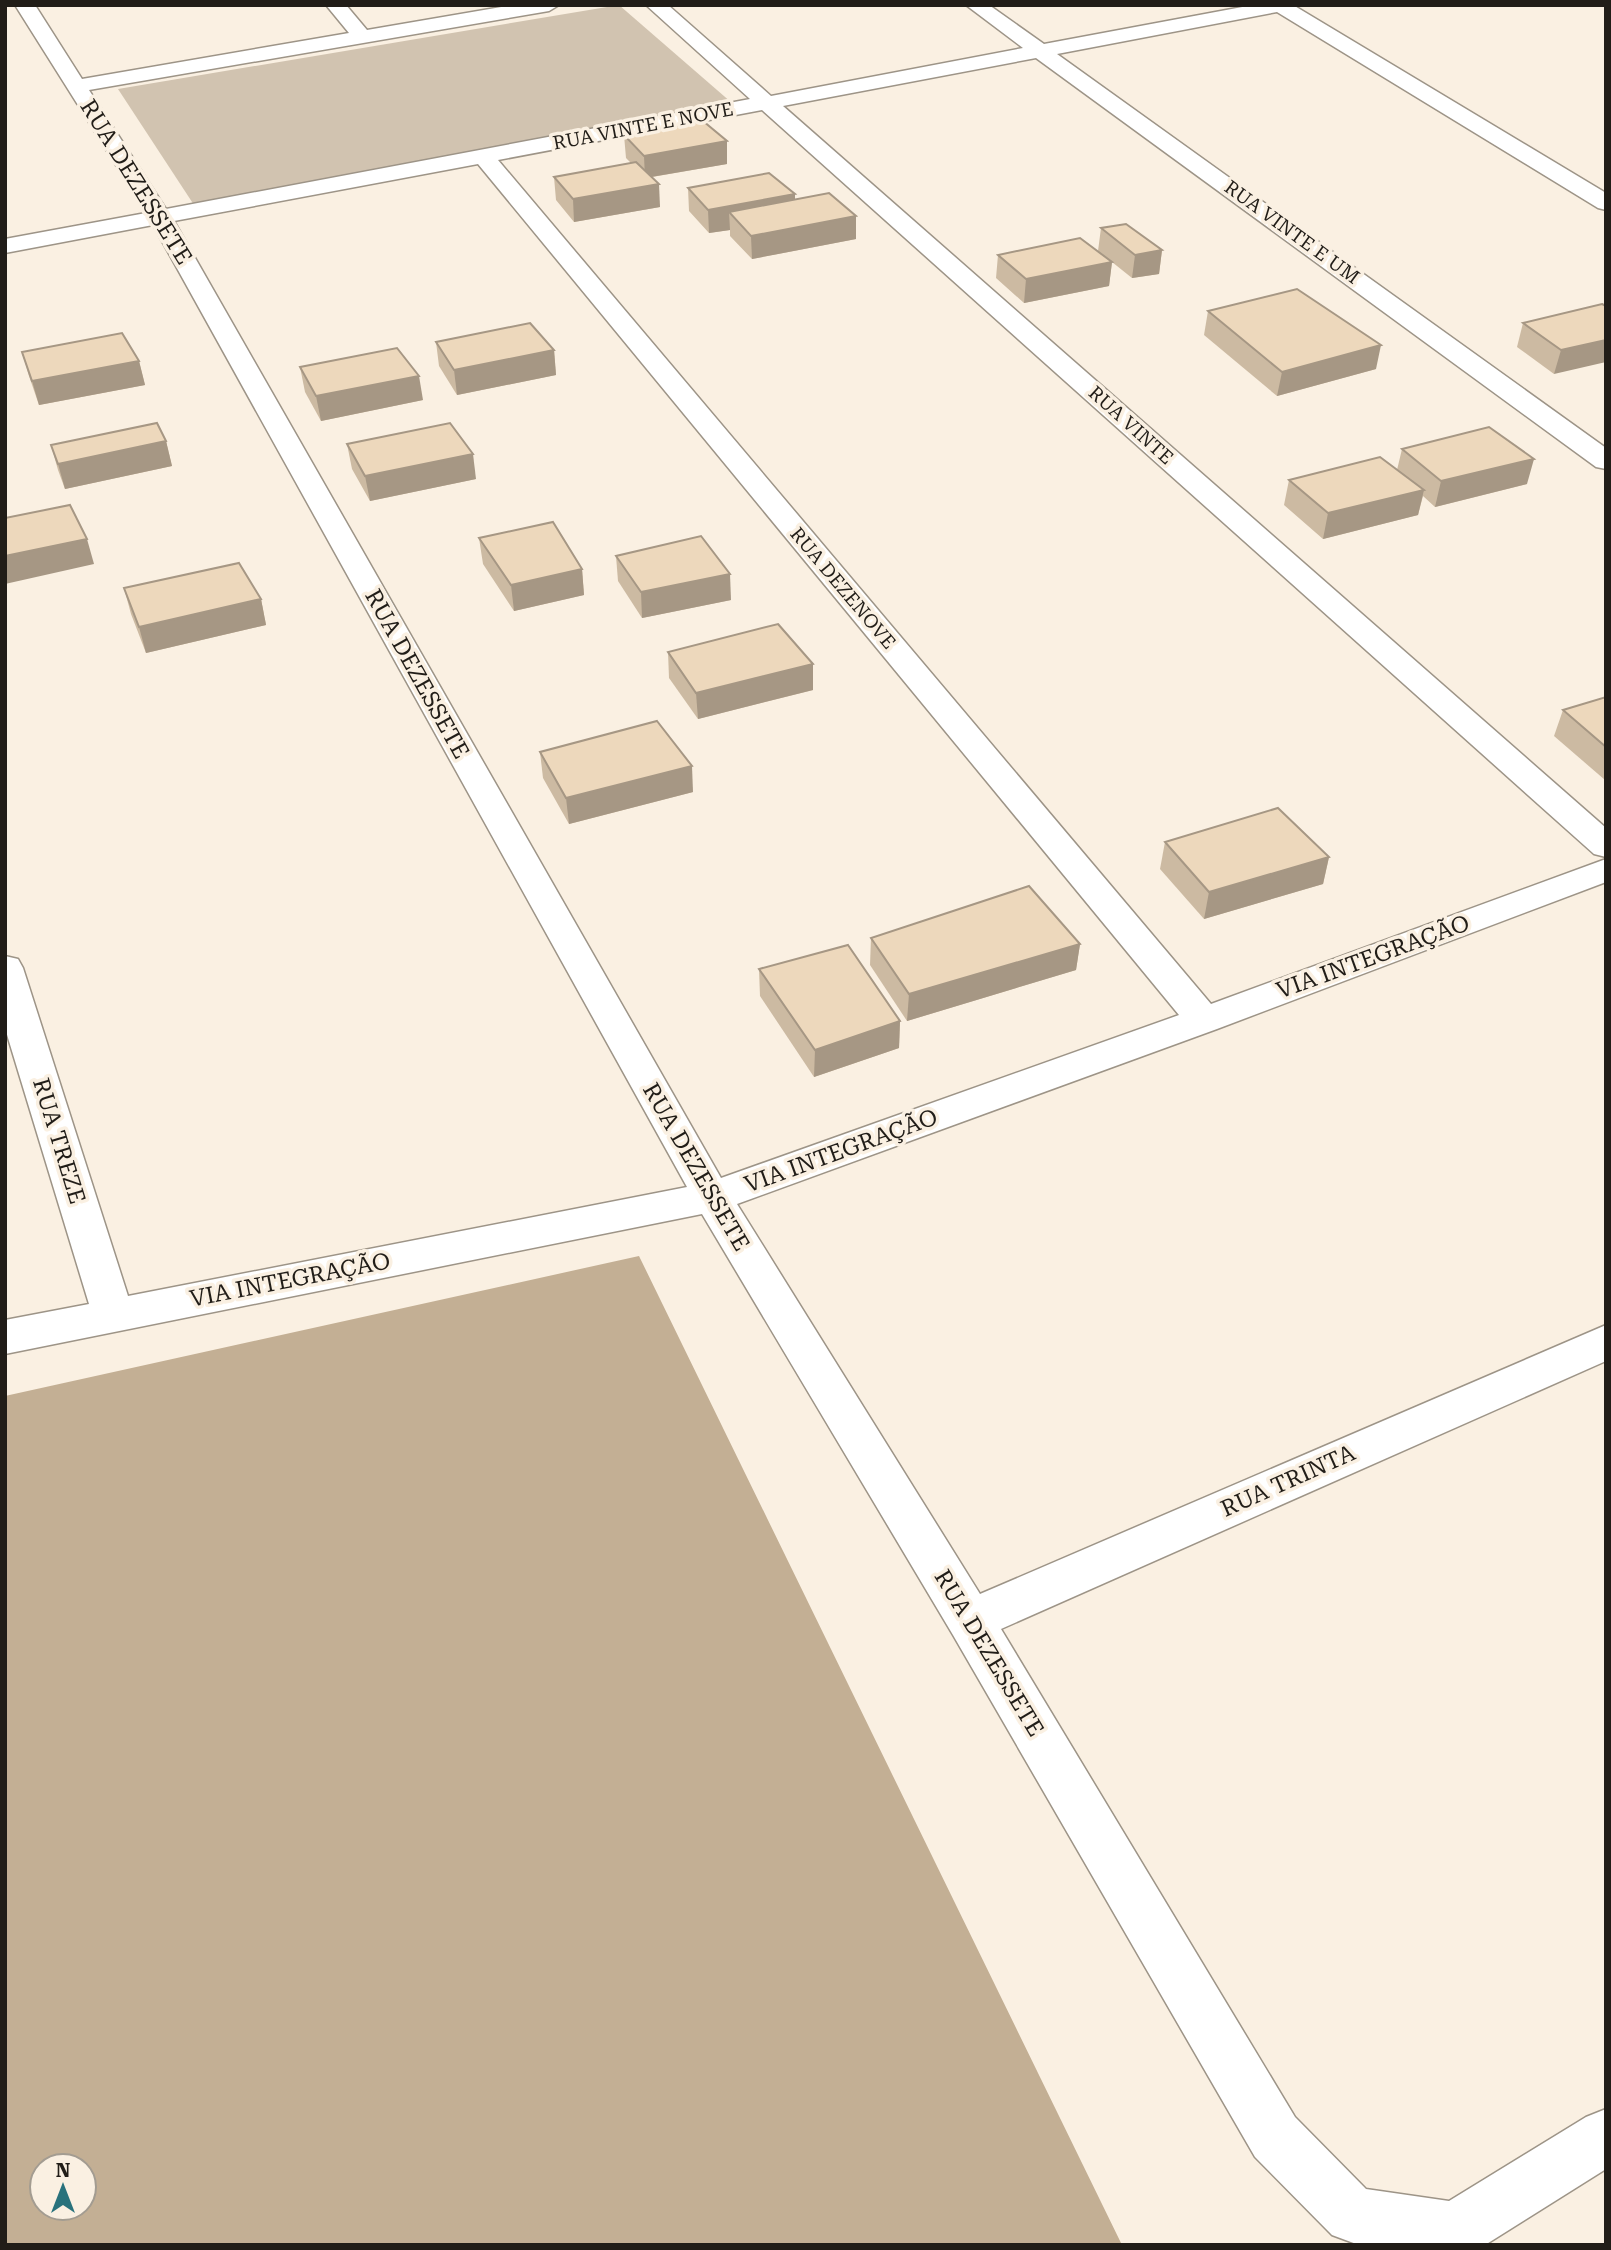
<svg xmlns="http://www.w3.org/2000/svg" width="1611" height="2250" viewBox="0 0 1611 2250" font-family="'Roboto Serif',serif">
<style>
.green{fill:#d1c3b0}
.forest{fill:#c3af94;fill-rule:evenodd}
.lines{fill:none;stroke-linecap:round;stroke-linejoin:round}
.minor-casing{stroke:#9d9487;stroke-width:3}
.minor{fill:#fff;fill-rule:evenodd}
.wall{fill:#ccbaa2}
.shaded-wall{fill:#a69784}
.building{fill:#edd8bc;stroke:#a69784;stroke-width:2}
.labels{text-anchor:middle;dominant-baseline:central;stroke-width:7;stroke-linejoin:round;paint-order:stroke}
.far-street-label{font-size:19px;fill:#211d18;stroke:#faf0e2}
.street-label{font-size:23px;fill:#211d18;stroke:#faf0e2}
</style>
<rect width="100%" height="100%" fill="#faf0e2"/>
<polygon class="green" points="619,5 732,103 194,205 118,89"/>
<path class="forest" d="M639,1256L1122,2245H5V1396ZM42,2166H84V2208H42Z"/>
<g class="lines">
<g class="minor-casing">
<path id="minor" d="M15,5H35L82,79L349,33L326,5H346L367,30L513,5H559L549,11L89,90L166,209L750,99L646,5H668L771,96L1023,48L966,5H989L1044,44L1253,5H1293L1606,193V210L1598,208L1277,12L1057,54L1606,448V469L1596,467L1036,58L783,106L1606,828V857L1594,854L762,110L498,160L1211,1004L1606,859V882L1217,1029L737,1204L980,1594L1606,1325V1361L1001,1629L1295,2117L1366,2189L1449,2201L1586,2117L1606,2109V2169L1485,2245H1359L1332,2235L1255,2157L953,1635L702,1214L5,1354V1320L89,1304L5,1028V956L18,959L23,968L128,1296L687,1187L153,225L5,253V239L146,213ZM478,164L1179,1015L721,1178L174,221Z"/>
</g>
<use href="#minor" class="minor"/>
</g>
<g class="wall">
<polygon points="624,135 727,164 652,177 660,207 574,222 556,200 554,177 631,163 626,158"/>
<polygon points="688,188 795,200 856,239 752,259 730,236 730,230 709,233 689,211"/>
<polygon points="1101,228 1162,250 1159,274 1132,278 1112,262 1109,286 1024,303 996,278 998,255 1098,251"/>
<polygon points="1606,306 1554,374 1517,347 1523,323"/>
<polygon points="1208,311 1376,369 1277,396 1204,335"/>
<polygon points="436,342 554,350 556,375 457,395 439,366"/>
<polygon points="22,352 139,361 145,385 39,405 29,376"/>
<polygon points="300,367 423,400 321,421 305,392"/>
<polygon points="166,441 172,466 65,489 58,470 51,445"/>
<polygon points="347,444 476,479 370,501 352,469"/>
<polygon points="1402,449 1527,484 1435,507 1423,496 1418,515 1323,539 1284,505 1289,480 1397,470"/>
<polygon points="479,538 582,569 584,595 514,611 483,564"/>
<polygon points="616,556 731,600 642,618 618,581"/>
<polygon points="124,588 261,599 266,625 146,653 131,614"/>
<polygon points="668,652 813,664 813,690 698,719 669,678"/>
<polygon points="1606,697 1606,780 1605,780 1554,736 1563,710"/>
<polygon points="540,752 693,792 569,824 543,778"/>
<polygon points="1165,842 1329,857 1323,884 1204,919 1160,869"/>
<polygon points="871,938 1080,944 1076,970 907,1021 870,965"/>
<polygon points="759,969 900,1021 899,1048 814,1077 760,996"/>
</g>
<g class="shaded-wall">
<polygon points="727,141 727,164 645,178 644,156"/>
<polygon points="659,184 660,207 574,222 573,199"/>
<polygon points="795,194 795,217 729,212 730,230 709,233 708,210"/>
<polygon points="856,216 856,239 752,259 751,236"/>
<polygon points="1162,250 1159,274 1132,278 1135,255"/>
<polygon points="1112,262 1109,286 1024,303 1026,279"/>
<polygon points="1606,340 1606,362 1554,374 1561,350"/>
<polygon points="1381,345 1376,369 1277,396 1282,372"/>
<polygon points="554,350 556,375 457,395 454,370"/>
<polygon points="139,361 145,385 39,405 32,381"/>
<polygon points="419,376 423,400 321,421 316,396"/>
<polygon points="166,441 172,466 65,489 58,464"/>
<polygon points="473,454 476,479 370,501 365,476"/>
<polygon points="1534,459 1527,484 1435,507 1441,481"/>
<polygon points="1424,490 1418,515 1323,539 1328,513"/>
<polygon points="87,539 94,564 5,584 5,556"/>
<polygon points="582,569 584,595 514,611 511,585"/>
<polygon points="730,574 731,600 642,618 641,592"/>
<polygon points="261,599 266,625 146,653 139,627"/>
<polygon points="813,664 813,690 698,719 696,693"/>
<polygon points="692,766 693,792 569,824 566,798"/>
<polygon points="1329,857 1323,884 1204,919 1209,892"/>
<polygon points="1080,944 1076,970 907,1021 909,994"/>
<polygon points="900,1021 899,1048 814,1077 815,1050"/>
</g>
<g class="building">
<polygon points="703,121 727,141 644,156 624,135"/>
<polygon points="636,162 659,184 573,199 554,177"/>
<polygon points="769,173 795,194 708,210 688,188"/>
<polygon points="829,193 856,216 751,236 729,212"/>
<polygon points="1126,224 1162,250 1135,255 1101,228"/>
<polygon points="1080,238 1112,262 1026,279 998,255"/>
<polygon points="1297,289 1381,345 1282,372 1208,311"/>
<polygon points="1602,304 1606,306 1606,340 1561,350 1523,323"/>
<polygon points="530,323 554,350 454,370 436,342"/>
<polygon points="122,333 139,361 32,381 22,352"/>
<polygon points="397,348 419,376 316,396 300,367"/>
<polygon points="157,423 166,441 58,464 51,445"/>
<polygon points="450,423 473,454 365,476 347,444"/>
<polygon points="1489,427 1534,459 1441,481 1402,449"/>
<polygon points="1380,457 1424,490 1328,513 1289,480"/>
<polygon points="70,505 87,539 5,556 5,518"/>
<polygon points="553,522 582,569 511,585 479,538"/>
<polygon points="701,536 730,574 641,592 616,556"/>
<polygon points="239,563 261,599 139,627 124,588"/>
<polygon points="778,624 813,664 696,693 668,652"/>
<polygon points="1606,697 1606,747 1563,710"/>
<polygon points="657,721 692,766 566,798 540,752"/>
<polygon points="1278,808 1329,857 1209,892 1165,842"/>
<polygon points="1029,886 1080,944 909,994 871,938"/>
<polygon points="848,945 900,1021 815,1050 759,969"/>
</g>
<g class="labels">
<g class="far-street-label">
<text transform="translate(643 126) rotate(-11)">RUA VINTE E NOVE</text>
<text transform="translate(1292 232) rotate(36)">RUA VINTE E UM</text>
<text transform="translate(1131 425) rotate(42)">RUA VINTE</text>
<text transform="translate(843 588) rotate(50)">RUA DEZENOVE</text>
</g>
<g class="street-label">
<text transform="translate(136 182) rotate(58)">RUA DEZESSETE</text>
<text transform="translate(417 674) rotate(61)">RUA DEZESSETE</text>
<text transform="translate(1373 957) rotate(-20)">VIA INTEGRAÇÃO</text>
<text transform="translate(59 1141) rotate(73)">RUA TREZE</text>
<text transform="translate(841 1151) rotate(-20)">VIA INTEGRAÇÃO</text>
<text transform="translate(696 1167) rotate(60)">RUA DEZESSETE</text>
<text transform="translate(290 1280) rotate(-11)">VIA INTEGRAÇÃO</text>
<text transform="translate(1288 1481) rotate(-24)">RUA TRINTA</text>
<text transform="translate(989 1653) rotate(59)">RUA DEZESSETE</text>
</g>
</g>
<rect width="1611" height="2250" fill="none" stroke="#211d18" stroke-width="14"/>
<g transform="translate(63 2187)"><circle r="33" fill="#faf0e2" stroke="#a39c91" stroke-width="2"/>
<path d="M0-5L12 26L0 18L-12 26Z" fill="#29727c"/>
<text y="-10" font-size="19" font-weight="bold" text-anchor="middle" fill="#211d18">N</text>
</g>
</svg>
